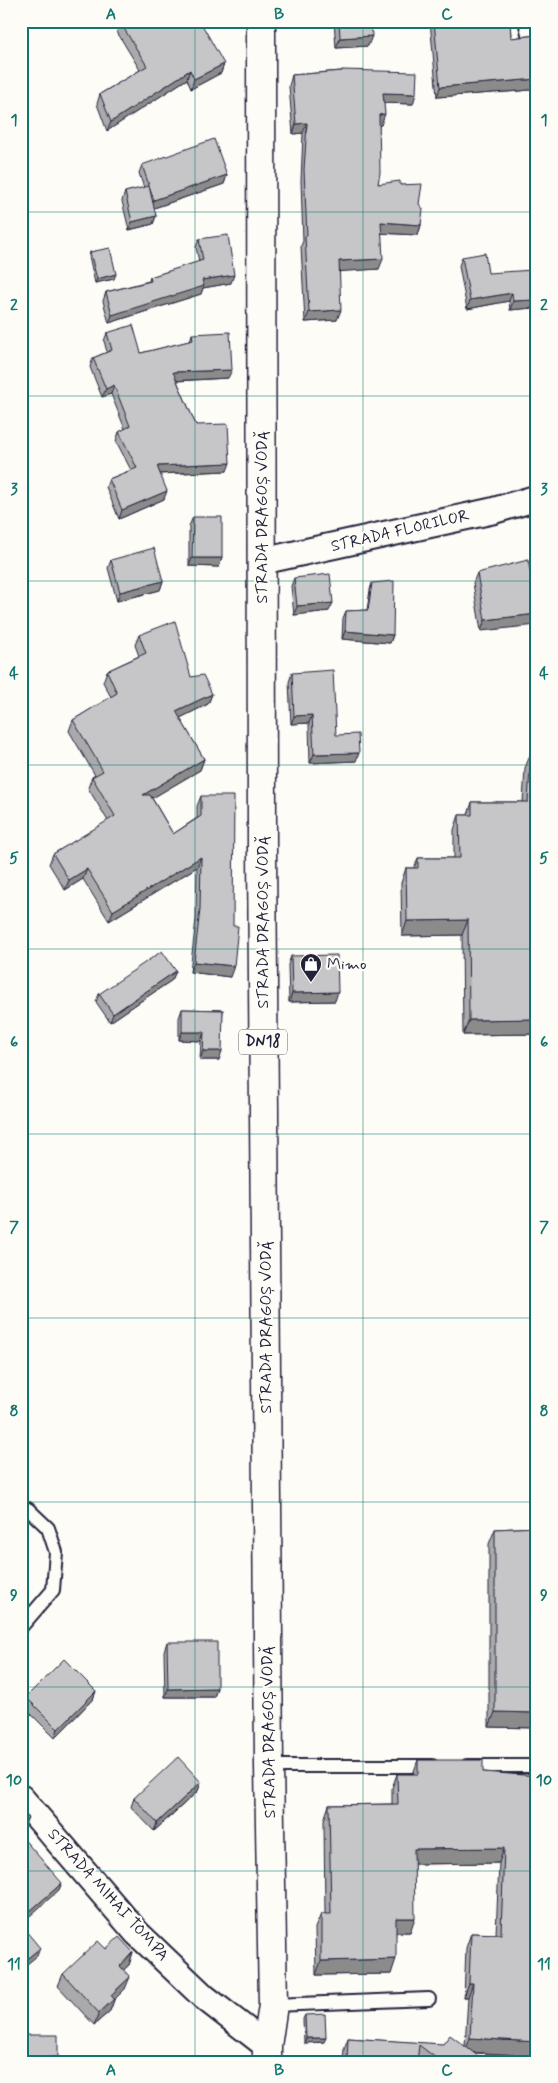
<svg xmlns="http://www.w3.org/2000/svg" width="558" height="2083" viewBox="0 0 558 2083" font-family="Mynerve,sans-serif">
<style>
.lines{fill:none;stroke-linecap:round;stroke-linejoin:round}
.lane-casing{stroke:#22223b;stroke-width:16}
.street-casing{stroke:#22223b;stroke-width:29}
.primary-casing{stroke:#22223b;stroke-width:31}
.lane{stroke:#fdfcf7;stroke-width:12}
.street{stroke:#fdfcf7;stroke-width:25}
.primary{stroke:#fdfcf7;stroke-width:28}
.wall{fill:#aaaaac;stroke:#22223b}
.shaded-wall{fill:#8b8b8c;stroke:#22223b}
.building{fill:#c6c6c8;stroke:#22223b}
.grid{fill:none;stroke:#0f766e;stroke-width:1;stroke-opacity:0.55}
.labels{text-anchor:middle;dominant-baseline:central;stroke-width:4.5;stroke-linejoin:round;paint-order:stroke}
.shield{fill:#fdfcf7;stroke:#646373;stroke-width:1}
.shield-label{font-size:15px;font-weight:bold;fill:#22223b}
.street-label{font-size:16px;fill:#22223b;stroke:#fdfcf7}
.poi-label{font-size:16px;fill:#22223b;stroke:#fdfcf7;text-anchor:start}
.neatline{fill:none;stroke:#0f766e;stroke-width:2}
.grid-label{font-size:16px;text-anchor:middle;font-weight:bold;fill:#0f766e}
</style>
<rect width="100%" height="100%" fill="#fdfcf7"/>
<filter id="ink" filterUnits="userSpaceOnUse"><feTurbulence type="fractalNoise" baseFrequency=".02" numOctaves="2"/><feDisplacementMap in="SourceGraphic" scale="10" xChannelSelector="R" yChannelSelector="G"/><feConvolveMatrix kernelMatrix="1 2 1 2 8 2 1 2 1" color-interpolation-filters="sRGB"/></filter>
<g filter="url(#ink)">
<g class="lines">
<g class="lane-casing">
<g id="lane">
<polyline points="525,21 529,38"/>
<polyline points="21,1627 53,1590 56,1552 48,1528 28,1509"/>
<polyline points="269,1766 432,1766"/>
<polyline points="467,1766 537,1766"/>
<polyline points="273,2005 429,1999"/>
</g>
</g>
<g class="street-casing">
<g id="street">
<polyline points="263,561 492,511 537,498"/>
<polyline points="21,1798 137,1933 204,1997 267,2046"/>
</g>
</g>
<g class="primary-casing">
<polyline id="primary" points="261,21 262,851 269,1766 273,2005 267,2046 267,2062"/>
</g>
<use href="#lane" class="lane"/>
<use href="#street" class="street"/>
<use href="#primary" class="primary"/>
</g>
<g class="wall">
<polygon points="334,21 371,21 368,46 336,48"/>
<polygon points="430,21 510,21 511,38 537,35 537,89 520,91 437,97"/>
<polygon points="120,22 224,64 221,73 191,89 187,79 107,131 97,104 100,94 140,70 117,32"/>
<polygon points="342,70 413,104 384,103 381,125 379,125 378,184 400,185 419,204 421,225 418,235 381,233 379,269 339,271 337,320 305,322 301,246 303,241 301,181 303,133 293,134 289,86 292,75 341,71"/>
<polygon points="142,165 227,175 224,184 154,208 156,216 153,224 129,230 122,201 125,192 144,188 139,173"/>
<polygon points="199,239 231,283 203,288 201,294 109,323 103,301 106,292 149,281 150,277 199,262 196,247"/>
<polygon points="90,252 114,279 95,283 89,256"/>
<polygon points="462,257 488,273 536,300 532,308 510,310 509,301 467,309 459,266"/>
<polygon points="107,333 141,353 190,341 192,334 228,378 177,381 196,425 227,471 160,474 164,499 119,519 106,487 109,479 131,470 116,441 119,432 125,429 111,394 102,397 90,367 93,358 107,352 104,341"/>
<polygon points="193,517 222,558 219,567 189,566 189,526"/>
<polygon points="111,560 163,581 160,590 117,601 108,568"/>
<polygon points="477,573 531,576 481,631 473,583"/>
<polygon points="294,578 329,611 294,615 291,586"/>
<polygon points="372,583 393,635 390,643 342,639 343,618 346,611 367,610 370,590"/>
<polygon points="139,635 212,694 208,704 180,718 204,759 200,770 152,798 173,834 197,818 197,806 201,796 230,977 190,972 196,919 197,867 109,921 83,879 65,890 49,864 53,854 108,821 88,788 92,777 95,775 69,731 73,720 111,697 103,682 107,671 139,656 135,645"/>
<polygon points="292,673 336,735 356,761 310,763 309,723 291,724 289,682"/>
<polygon points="531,753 537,1034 463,1035 462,935 402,936 401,883 406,868 414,868 418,858 454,858 454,830 459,815 468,815 472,802 523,802 525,768"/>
<polygon points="291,956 335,1001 289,1002 288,965"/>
<polygon points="176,971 172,980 110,1022 96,1002 99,994"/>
<polygon points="182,1009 223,1010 219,1060 200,1060 201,1041 179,1040 179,1018"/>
<polygon points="537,1527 537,1728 489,1727 489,1544 495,1529"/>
<polygon points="167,1642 217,1688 214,1697 165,1697 164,1651"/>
<polygon points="96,1691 93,1699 55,1738 23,1706 26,1697"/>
<polygon points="418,1760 483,1772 537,1776 537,2056 474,2053 486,2062 422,2062 418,2059 417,2062 343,2062 344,2049 348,2038 465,2046 468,1997 464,1997 466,1948 471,1933 496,1934 499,1863 414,1864 410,1932 396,1932 391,1974 316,1975 315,1928 321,1914 325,1914 324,1820 329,1805 392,1804 392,1788 397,1774 413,1774"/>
<polygon points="201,1782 198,1791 154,1831 131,1807 134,1798"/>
<polygon points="106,1949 133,1952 129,1965 123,1970 125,1989 114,2000 110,2011 94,2025 58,1986 63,1974"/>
<polygon points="305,2015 324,2042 304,2043 303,2019"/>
</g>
<g class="shaded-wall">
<polygon points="372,36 368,46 336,48 340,38"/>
<polygon points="224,64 221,73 191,89 194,79"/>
<polygon points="190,70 187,79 107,131 111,122"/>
<polygon points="537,79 537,89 520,91 437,97 440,87"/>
<polygon points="383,93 416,94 413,104 380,103"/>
<polygon points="385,114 381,125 375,125 379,115"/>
<polygon points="307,123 303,133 293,134 296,124"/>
<polygon points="227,175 224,184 151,209 154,200"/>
<polygon points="156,216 153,224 129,230 132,222"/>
<polygon points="381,222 421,225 418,235 377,233"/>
<polygon points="383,259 379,269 335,272 339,261"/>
<polygon points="116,274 114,279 95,283 97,279"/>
<polygon points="234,275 231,283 203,288 201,294 109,323 112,315 202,280"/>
<polygon points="512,293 509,301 467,309 470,300"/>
<polygon points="536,300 532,308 510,310 513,301"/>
<polygon points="341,310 337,320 305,322 309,312"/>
<polygon points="232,370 228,378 170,381 173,372"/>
<polygon points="114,385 111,394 102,397 106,389"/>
<polygon points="230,463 227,471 154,474 157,466"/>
<polygon points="167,491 164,499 119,519 122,510"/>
<polygon points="192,558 222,558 219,567 189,566"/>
<polygon points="163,581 160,590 117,601 120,592"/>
<polygon points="333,603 329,611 294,615 297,606"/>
<polygon points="537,614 537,625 481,631 485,620"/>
<polygon points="345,631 393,635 390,643 342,639"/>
<polygon points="212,694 208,704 172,722 176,711"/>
<polygon points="312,715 309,723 291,724 294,716"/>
<polygon points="359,753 356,761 310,763 314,754"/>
<polygon points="204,759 200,770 139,806 143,795"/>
<polygon points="201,857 197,867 109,921 113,911"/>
<polygon points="87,869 83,879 65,890 69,880"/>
<polygon points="468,920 462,935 402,936 407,921"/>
<polygon points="194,962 234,966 230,977 190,972"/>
<polygon points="176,971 172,980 110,1022 113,1014"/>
<polygon points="338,992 335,1001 289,1002 292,993"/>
<polygon points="537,1019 537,1034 463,1035 469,1020"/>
<polygon points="182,1032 204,1032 201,1041 179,1040"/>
<polygon points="203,1051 222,1051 219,1060 200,1060"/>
<polygon points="25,1475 22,1483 21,1484 21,1479"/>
<polygon points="217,1688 214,1697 165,1697 168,1689"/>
<polygon points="96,1691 93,1699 55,1738 58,1729"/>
<polygon points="495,1712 537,1713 537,1728 489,1727"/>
<polygon points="201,1782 198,1791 154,1831 157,1823"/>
<polygon points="28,1817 25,1825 21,1829 21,1824"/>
<polygon points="504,1848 499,1863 409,1864 414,1849"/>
<polygon points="62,1883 59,1890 21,1924 21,1919"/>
<polygon points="396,1918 415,1918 410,1932 391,1932"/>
<polygon points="40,1948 37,1956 21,1969 23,1962"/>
<polygon points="133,1952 129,1965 115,1978 120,1966"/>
<polygon points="396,1959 391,1974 316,1975 321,1961"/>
<polygon points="130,1977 125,1989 114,2000 110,2011 94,2025 99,2013 111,1995"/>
<polygon points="469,1983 473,1983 468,1997 464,1997"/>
<polygon points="306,2038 326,2038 324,2042 304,2043"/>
<polygon points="470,2038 537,2042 537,2056 465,2052"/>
<polygon points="58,2057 57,2062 21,2062 21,2058"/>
</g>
<g class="building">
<polygon points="122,21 200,21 224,64 194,79 190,70 111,122 100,94 147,66 120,22"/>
<polygon points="339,21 371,21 372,36 340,38"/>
<polygon points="434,21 510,21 511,38 537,35 537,79 440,87"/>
<polygon points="342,70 417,72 416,94 383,93 385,114 379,115 380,173 378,184 400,181 400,185 422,184 419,204 423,209 421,225 381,222 383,259 339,261 341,310 309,312 305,236 307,236 304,170 307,123 296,124 292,75 342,71"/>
<polygon points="214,139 227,175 154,200 142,165"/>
<polygon points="149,186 156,216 132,222 125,192"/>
<polygon points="228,235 234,275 202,280 204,286 112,315 106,292 151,281 150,277 203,260 199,239"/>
<polygon points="110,248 116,274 97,279 90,252"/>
<polygon points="485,253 488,273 533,270 536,300 513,301 512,293 470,300 462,257"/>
<polygon points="133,325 141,353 193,340 192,334 230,332 232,370 173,372 196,425 228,424 230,463 157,466 167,491 122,510 109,479 137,468 119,432 130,426 114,385 106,389 93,358 112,350 107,333"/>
<polygon points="193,517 222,517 222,558 192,558"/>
<polygon points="154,548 163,581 120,592 111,560"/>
<polygon points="528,560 531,576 537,574 537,614 485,620 477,573"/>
<polygon points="330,574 333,603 297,606 294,578"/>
<polygon points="394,581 393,635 345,631 346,611 368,610 372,583"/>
<polygon points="175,621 191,677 203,675 212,694 176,711 204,759 143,795 150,795 173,834 201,816 201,796 234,796 233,926 238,926 234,966 194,962 200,909 201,857 113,911 87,869 69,880 53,854 115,816 92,777 103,771 73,720 117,693 107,671 146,653 139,635"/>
<polygon points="333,670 336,735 358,734 359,753 314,754 312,715 294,716 292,673"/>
<polygon points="531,753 537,754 537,1019 469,1020 468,920 407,921 406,868 418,868 418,858 460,858 459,815 472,815 472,802 528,802"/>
<polygon points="162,951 176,971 113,1014 99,994"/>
<polygon points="337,955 338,992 292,993 291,956"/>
<polygon points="182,1009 223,1010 222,1051 203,1051 204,1032 182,1032"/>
<polygon points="21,1471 25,1475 21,1479"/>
<polygon points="537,1527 537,1713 495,1712 495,1529"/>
<polygon points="167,1642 217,1642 217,1688 168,1689"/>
<polygon points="64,1659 96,1691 58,1729 26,1697"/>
<polygon points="178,1757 201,1782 157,1823 134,1798"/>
<polygon points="418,1760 483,1760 483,1772 537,1776 537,2042 470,2038 473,1983 469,1983 471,1933 501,1934 504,1848 414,1849 415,1918 396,1918 396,1959 321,1961 321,1914 331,1914 329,1805 398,1804 397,1774 418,1774"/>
<polygon points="21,1809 28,1817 21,1824"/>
<polygon points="21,1836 62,1883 21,1919"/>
<polygon points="21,1925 40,1948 23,1962 21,1959"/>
<polygon points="119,1937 133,1952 120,1966 130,1977 111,1995 114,1999 99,2013 63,1974 98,1941 106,1949"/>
<polygon points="325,2014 326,2038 306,2038 305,2015"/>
<polygon points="21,2035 58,2035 58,2057 21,2058"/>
<polygon points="450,2035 486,2062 441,2062 419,2045 417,2062 347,2062 348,2038 443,2044"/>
</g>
</g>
<path class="grid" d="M195,21V2062M363,21V2062M21,212H537M21,396H537M21,581H537M21,765H537M21,949H537M21,1134H537M21,1318H537M21,1502H537M21,1687H537M21,1871H537"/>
<defs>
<g id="shop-pin" transform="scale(1.125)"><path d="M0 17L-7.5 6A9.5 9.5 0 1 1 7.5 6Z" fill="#22223b" stroke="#fdfcf7"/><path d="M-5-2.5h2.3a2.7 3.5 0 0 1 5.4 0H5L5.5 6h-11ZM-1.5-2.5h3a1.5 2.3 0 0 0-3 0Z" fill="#fff"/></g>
</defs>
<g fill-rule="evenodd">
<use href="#shop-pin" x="311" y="964"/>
</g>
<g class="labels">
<rect class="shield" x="239" y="1029.5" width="48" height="25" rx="4"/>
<g class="shield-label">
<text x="263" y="1042">DN18</text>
</g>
<g class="street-label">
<text transform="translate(262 517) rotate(-90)">STRADA DRAGOȘ VODĂ</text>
<text transform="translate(400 531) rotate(-13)">STRADA FLORILOR</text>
<text transform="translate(263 922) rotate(-90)">STRADA DRAGOȘ VODĂ</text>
<text transform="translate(266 1327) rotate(-90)">STRADA DRAGOȘ VODĂ</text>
<text transform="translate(269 1732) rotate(-91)">STRADA DRAGOȘ VODĂ</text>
<text transform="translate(108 1895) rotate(48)">STRADA MIHAI TOMPA</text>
</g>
<g class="poi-label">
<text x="327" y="964">Mimo</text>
</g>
</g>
<rect width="558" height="2083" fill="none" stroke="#fdfcf7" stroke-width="55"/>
<rect x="28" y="28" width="502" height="2028" class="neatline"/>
<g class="grid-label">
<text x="111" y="19">A</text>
<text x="279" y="19">B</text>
<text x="447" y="19">C</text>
<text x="14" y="125">1</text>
<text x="544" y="125">1</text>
<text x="14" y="310">2</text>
<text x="544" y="310">2</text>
<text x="14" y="494">3</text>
<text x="544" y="494">3</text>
<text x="14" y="678">4</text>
<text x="544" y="678">4</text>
<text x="14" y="863">5</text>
<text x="544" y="863">5</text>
<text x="14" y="1047">6</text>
<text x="544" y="1047">6</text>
<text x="14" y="1232">7</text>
<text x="544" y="1232">7</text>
<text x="14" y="1416">8</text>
<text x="544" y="1416">8</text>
<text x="14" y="1600">9</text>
<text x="544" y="1600">9</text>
<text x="14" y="1785">10</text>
<text x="544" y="1785">10</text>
<text x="14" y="1969">11</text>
<text x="544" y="1969">11</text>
<text x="111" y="2075">A</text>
<text x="279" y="2075">B</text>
<text x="447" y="2075">C</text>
</g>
</svg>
